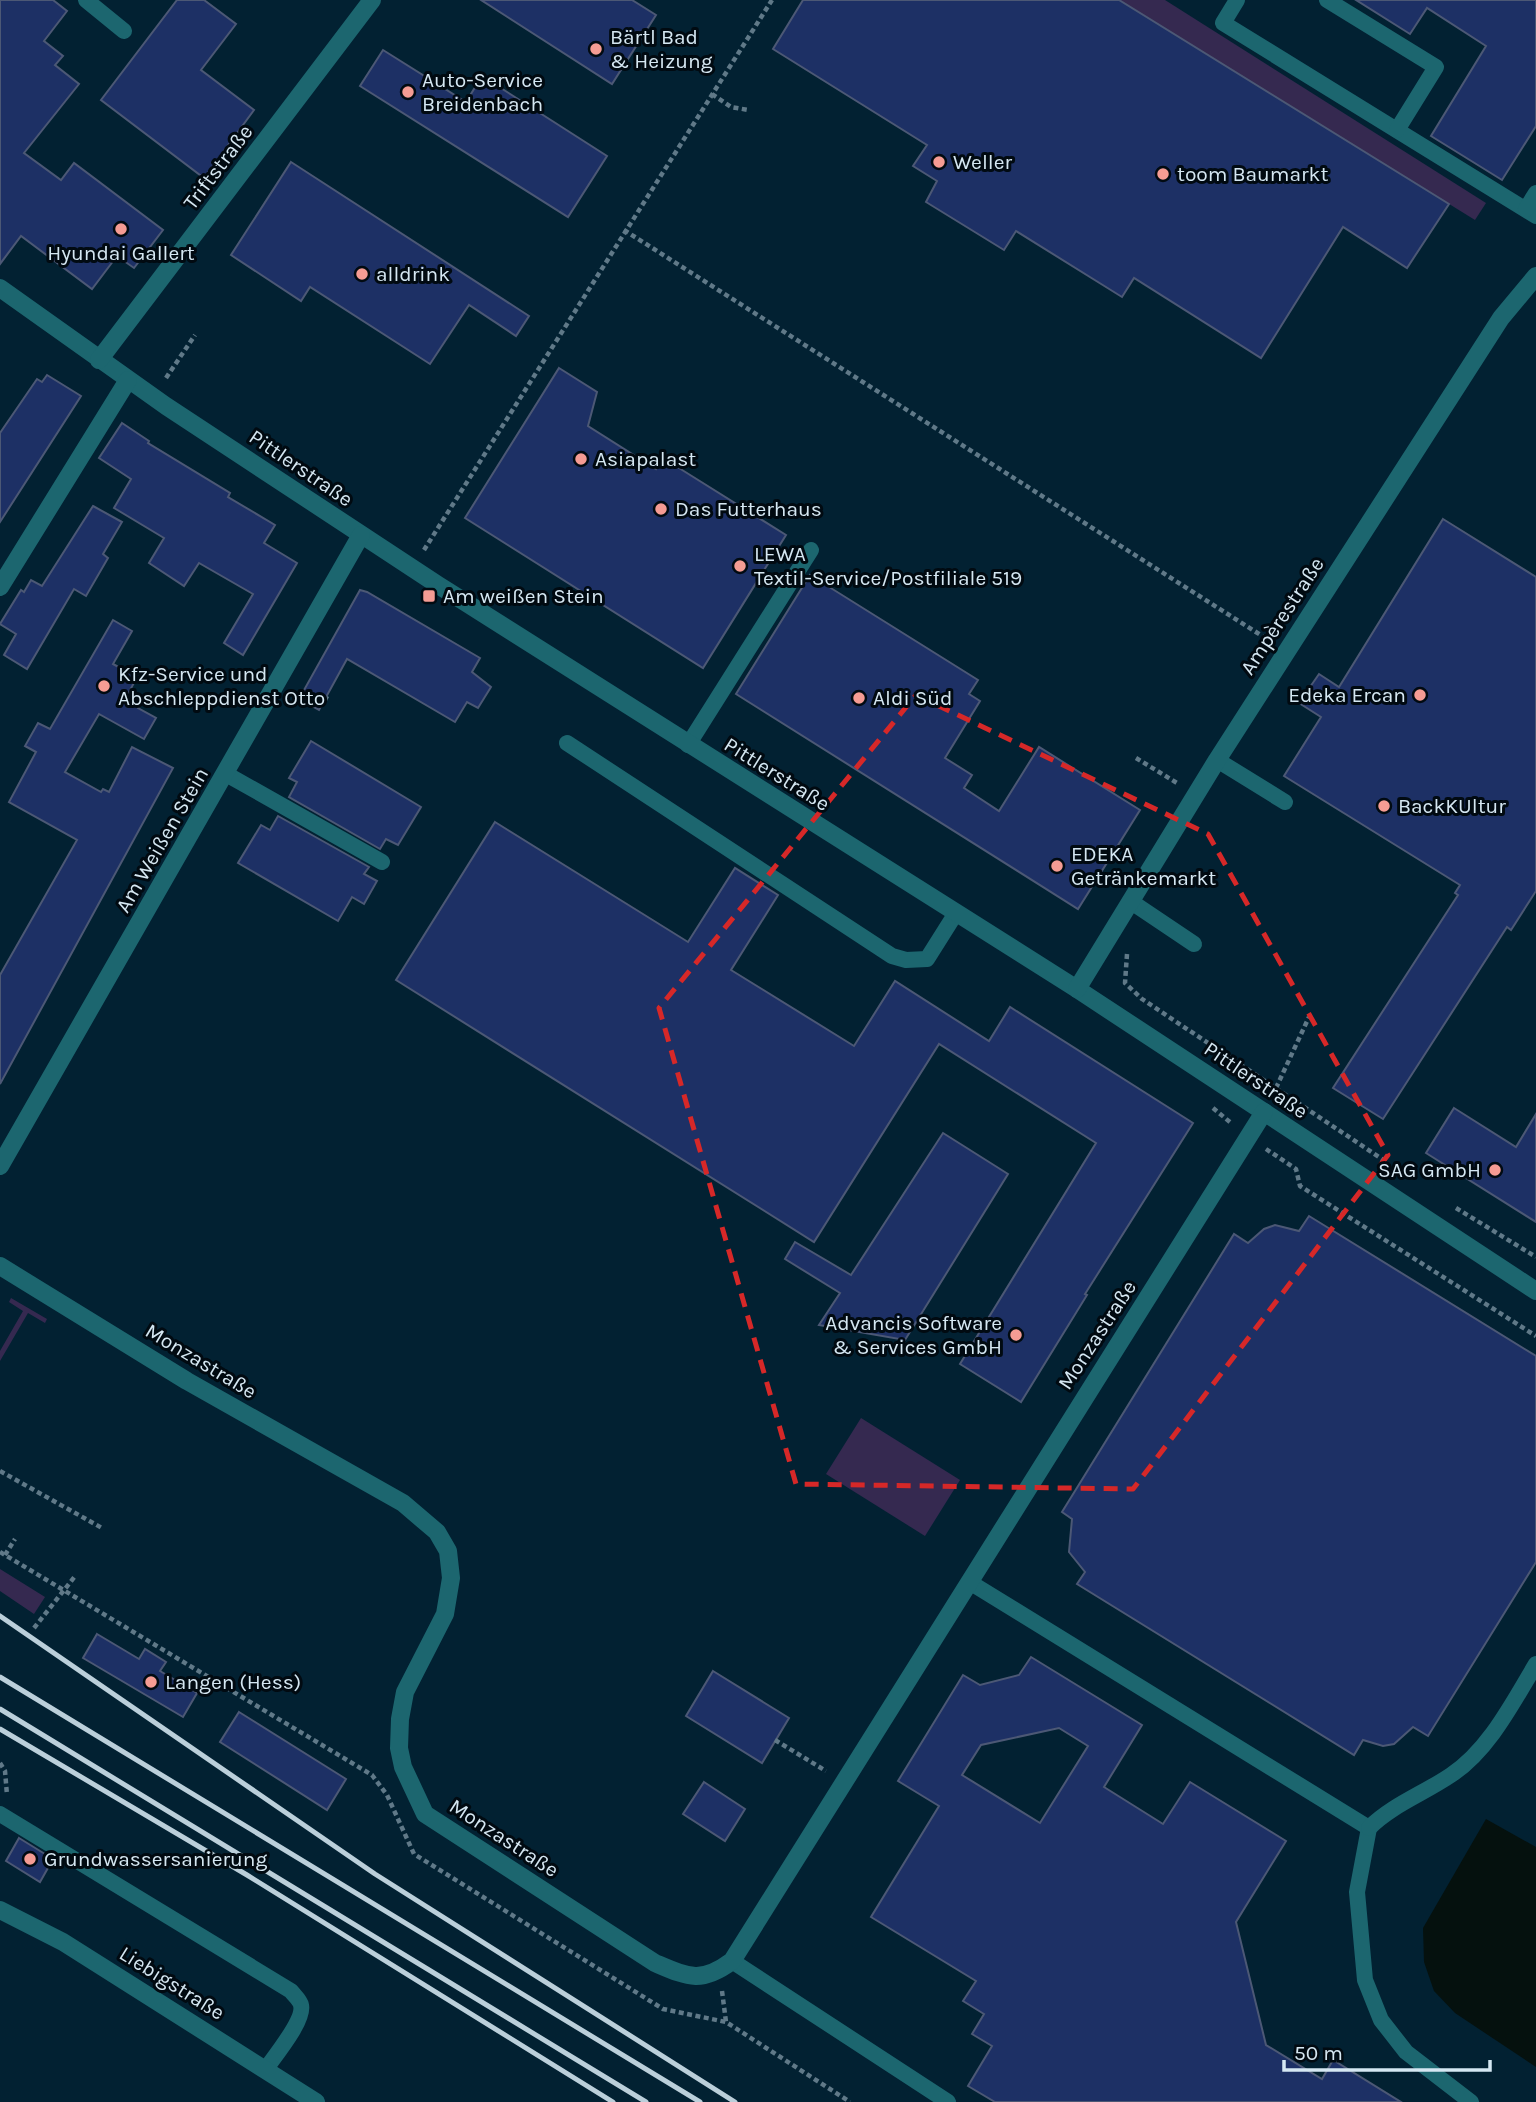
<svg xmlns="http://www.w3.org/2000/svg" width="1536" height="2102" viewBox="0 0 1536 2102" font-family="Karla,sans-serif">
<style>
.green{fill:#352950}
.water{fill:#05110e}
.building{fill:#1d3065;stroke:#4c5875;stroke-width:2;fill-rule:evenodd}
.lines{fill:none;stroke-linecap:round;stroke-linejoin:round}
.path{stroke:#607988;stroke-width:4.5;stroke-dasharray:5 3.5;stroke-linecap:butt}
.lane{stroke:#1c666f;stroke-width:16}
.street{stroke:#1c666f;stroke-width:18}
.rail{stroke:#bbcfda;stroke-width:5}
.marked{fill:none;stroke:#d62828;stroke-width:5;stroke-dasharray:14 9;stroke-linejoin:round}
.poi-dot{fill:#f59c94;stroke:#010a11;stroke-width:2.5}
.labels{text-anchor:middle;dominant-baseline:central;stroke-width:6;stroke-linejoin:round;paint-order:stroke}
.poi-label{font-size:21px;fill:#d5e7f2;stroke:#010a11;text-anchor:start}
.street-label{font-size:21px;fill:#d5e7f2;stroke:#010a11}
</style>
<rect width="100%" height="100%" fill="#022132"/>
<g class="green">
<polygon points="1119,0 1165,0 1486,203 1475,220"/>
<polygon points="11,1298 47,1319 45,1323 28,1313 0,1361 0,1351 23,1311 9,1302"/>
<polygon points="861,1418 960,1480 925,1536 826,1474"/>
<polygon points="0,1569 45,1597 34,1614 0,1591"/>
</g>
<polygon class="water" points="1486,1819 1536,1847 1536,2067 1455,2013 1434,1991 1424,1962 1423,1928"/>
<g class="building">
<polygon points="0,0 53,0 67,11 44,41 63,56 55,65 79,84 24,153 61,180 74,163 163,230 134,268 117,256 92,289 21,236 0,264"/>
<polygon points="177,0 204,0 236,24 201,70 254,110 204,178 101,100"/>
<polygon points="481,0 632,0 656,15 612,84"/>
<polygon points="803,0 1119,0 1449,204 1407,268 1343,227 1261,358 1134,278 1122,297 1016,231 1004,250 926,202 937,181 913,166 927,145 773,49"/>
<polygon points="1356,0 1536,0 1536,126 1502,180 1431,136 1486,46 1427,8 1410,34"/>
<polygon points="383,50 466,102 482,76 607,156 568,217 360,86"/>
<polygon points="291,162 529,316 516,336 469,305 430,364 310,287 301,301 231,255"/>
<polygon points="559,368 597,392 588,426 656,469 663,458 786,535 703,668 465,518"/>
<polygon points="47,375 81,396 0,522 0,433 37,379 42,382"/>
<polygon points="122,423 149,441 148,443 230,493 228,497 275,525 264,543 297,563 243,655 224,643 253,594 199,563 184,586 149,563 164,538 114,508 131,479 99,458"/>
<polygon points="93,506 122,522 103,554 108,558 86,596 74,589 27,669 4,655 16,634 0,624 21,590 24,592 31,580 42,586"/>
<polygon points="1443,519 1536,577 1536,891 1511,930 1507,927 1383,1119 1333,1088 1458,895 1455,893 1460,885 1284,776 1321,717 1299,703 1319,674 1339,687"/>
<polygon points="810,575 978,680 969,694 980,701 945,758 972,775 964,788 999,811 1039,747 1140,810 1078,909 736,694"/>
<polygon points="360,590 367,592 480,658 472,672 491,687 478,708 467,702 455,722 347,659 319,710 299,699"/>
<polygon points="113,620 132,631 113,664 137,677 127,696 140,703 138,708 156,718 144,739 99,714 65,772 101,792 103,789 109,792 132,747 173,768 0,1084 0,975 77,840 9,802 36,752 25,746 38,723 50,729"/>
<polygon points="311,741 421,807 398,845 386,839 380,849 289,797 297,782 289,778"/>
<polygon points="278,816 369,867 364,874 377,881 364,904 352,897 338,921 238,863 261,825 270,830"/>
<polygon points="495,822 688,942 735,868 778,895 731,970 854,1046 895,981 989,1041 1010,1007 1193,1123 1085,1294 1087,1295 1021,1402 960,1364 1096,1143 939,1044 814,1242 396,980"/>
<polygon points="1454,1108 1516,1147 1536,1114 1536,1222 1426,1153"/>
<polygon points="943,1133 1008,1174 905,1340 819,1325 840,1293 785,1259 795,1242 851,1275"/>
<polygon points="1309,1216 1536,1356 1536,1562 1428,1736 1413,1727 1394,1744 1383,1746 1363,1740 1354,1755 1077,1584 1085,1572 1069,1552 1072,1519 1062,1512 1234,1234 1248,1243 1264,1229 1275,1225 1299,1231"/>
<polygon points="97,1634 139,1659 145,1649 166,1662 160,1671 197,1693 183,1717 83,1658"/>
<path d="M1031,1657L1142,1725L1104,1787L1163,1824L1190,1782L1286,1841L1236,1922L1266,2045L1322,2079L1333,2060L1401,2102H995L968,2086L992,2046L972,2034L984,2014L963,2001L976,1981L871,1917L939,1806L898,1781L963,1675L980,1685L1019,1675ZM1059,1728L1088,1746L1040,1823L962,1775L981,1745Z"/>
<polygon points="713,1671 789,1718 762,1763 686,1716"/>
<polygon points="239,1712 346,1779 327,1810 220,1742"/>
<polygon points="704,1782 745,1809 725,1841 683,1814"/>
<polygon points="19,1838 53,1859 40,1882 6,1861"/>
</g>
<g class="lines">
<g class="path">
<polyline points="712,94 731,107 748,110"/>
<polyline points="624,230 1270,641"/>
<polyline points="166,378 195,335"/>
<polyline points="424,550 772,0"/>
<polyline points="326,698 328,699"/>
<polyline points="1136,758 1177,783"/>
<polyline points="1127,954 1125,983 1142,999 1388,1163"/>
<polyline points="1276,1088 1309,1017"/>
<polyline points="1213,1108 1231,1123"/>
<polyline points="1266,1149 1296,1169 1300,1186 1536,1336"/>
<polyline points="1456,1208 1536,1257"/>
<polyline points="0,1471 102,1528"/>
<polyline points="0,1552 372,1775 387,1795 414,1854 663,2009 726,2022 850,2102"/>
<polyline points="5,1555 15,1539"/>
<polyline points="34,1628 76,1575"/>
<polyline points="775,1740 826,1771"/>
<polyline points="0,1763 5,1771 7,1795"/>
<polyline points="722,1991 726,2022"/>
</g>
<g class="lane">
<polyline points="86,0 124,31"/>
<polyline points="1237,0 1223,23 1536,216"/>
<polyline points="1327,0 1436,67 1397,130"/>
<polyline points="1526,209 1536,193"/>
<polyline points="567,743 892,956 906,960 927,959 956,913"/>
<polyline points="688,745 811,550"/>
<polyline points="1217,760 1285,802"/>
<polyline points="226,774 382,862"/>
<polyline points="1130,901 1194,944"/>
<polyline points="971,1583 1369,1828 1357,1892 1365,1980 1381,2020 1406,2052 1471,2102"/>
<path d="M0,1814L291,1991C295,1996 300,2000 301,2005C305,2020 274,2057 265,2070"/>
<path d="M1369,1828C1392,1805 1423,1794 1451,1775C1489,1750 1513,1702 1536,1664"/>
<polyline points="732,1961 948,2102"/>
</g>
<g class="street">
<polyline points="0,288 166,406 438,585 1077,989 1536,1291"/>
<polyline points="99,360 372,0"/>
<polyline points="0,587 128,380"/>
<polyline points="1077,989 1217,760 1501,318 1536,276"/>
<polyline points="0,1166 361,535"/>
<path d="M0,1266L187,1381L403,1503L437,1532L448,1551L451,1578L445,1614L405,1692L400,1719L399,1748L403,1767L425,1814L655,1963C688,1977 701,1984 732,1961L1264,1112"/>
<polyline points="0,1910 63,1942 316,2102"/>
</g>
<g class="rail">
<polyline points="0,1616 375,1874 735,2102"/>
<polyline points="0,1677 700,2102"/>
<polyline points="0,1709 646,2102"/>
<polyline points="0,1729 247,1875 613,2102"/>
</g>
</g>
<path class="marked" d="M916,695L1208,834L1388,1155L1133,1489L796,1484L659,1008Z"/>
<g class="poi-dot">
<circle cx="596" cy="49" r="7"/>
<circle cx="408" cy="92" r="7"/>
<circle cx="939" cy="162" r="7"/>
<circle cx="1163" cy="174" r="7"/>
<circle cx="121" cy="229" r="7"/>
<circle cx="362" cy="274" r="7"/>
<circle cx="581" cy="459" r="7"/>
<circle cx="661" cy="509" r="7"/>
<circle cx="740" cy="566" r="7"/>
<rect x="422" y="589" width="14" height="14" rx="3.5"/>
<circle cx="104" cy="686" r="7"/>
<circle cx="1420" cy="695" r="7"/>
<circle cx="859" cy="698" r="7"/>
<circle cx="1384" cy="806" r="7"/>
<circle cx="1057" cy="866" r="7"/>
<circle cx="1495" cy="1170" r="7"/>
<circle cx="1016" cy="1335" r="7"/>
<circle cx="151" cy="1682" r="7"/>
<circle cx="30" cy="1859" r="7"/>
</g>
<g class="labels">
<g class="poi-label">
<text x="610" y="37">Bärtl Bad<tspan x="610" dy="24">&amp; Heizung</tspan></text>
<text x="422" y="80">Auto-Service<tspan x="422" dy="24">Breidenbach</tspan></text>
<text x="953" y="162">Weller</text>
<text x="1177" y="174">toom Baumarkt</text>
<text x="121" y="253" text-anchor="middle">Hyundai Gallert</text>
<text x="376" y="274">alldrink</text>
<text x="595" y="459">Asiapalast</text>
<text x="675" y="509">Das Futterhaus</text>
<text x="754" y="554">LEWA<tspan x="754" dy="24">Textil-Service/Postfiliale 519</tspan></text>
<text x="443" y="596">Am weißen Stein</text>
<text x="118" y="674">Kfz-Service und<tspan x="118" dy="24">Abschleppdienst Otto</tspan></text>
<text x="1406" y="695" text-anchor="end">Edeka Ercan</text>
<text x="873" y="698">Aldi Süd</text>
<text x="1398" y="806">BackKUltur</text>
<text x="1071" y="854">EDEKA<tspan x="1071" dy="24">Getränkemarkt</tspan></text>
<text x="1481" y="1170" text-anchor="end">SAG GmbH</text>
<text x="1002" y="1323" text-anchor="end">Advancis Software<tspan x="1002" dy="24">&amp; Services GmbH</tspan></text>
<text x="165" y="1682">Langen (Hess)</text>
<text x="44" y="1859">Grundwassersanierung</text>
</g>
<g class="street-label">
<text transform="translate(218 167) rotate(-53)">Triftstraße</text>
<text transform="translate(301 468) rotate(34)">Pittlerstraße</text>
<text transform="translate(1282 616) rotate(-57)">Ampèrestraße</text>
<text transform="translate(777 774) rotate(32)">Pittlerstraße</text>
<text transform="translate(162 840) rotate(-60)">Am Weißen Stein</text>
<text transform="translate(1256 1080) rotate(34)">Pittlerstraße</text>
<text transform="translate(1097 1335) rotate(-57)">Monzastraße</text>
<text transform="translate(201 1361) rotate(31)">Monzastraße</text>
<text transform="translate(504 1838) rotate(33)">Monzastraße</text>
<text transform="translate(172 1983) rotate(32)">Liebigstraße</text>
</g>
</g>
<path d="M1284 2060v10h206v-10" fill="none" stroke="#d5e7f2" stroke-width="3.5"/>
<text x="1294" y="2060" font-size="21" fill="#d5e7f2" stroke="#010a11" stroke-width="5" paint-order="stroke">50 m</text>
</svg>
